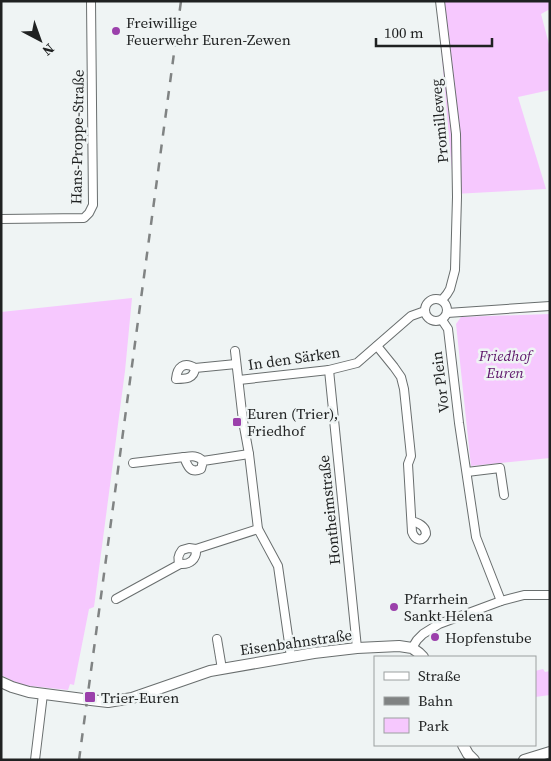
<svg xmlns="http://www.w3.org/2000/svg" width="551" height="761" viewBox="0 0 551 761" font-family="'Source Serif 4',serif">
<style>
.green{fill:#f6c8fe}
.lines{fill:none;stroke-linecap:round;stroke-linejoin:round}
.minor-casing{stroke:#696e6e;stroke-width:10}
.tertiary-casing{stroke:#696e6e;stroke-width:12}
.minor{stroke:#fff;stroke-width:8}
.tertiary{stroke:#fff;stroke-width:10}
.rail{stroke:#808383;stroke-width:2.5;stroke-dasharray:9 9;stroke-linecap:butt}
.poi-dot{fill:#9b40ab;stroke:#eff4f4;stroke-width:2}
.labels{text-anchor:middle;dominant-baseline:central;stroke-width:5;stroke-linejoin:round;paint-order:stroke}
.poi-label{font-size:15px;fill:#1f2121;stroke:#eff4f4;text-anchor:start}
.street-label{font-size:15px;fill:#1f2121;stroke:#eff4f4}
.park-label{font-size:15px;font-style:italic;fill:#5d156a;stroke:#eff4f4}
</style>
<rect width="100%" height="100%" fill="#eff4f4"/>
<g class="green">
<polygon points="437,1 550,1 550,9 541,14 550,48 550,90 518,97 546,189 454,194"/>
<polygon points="132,298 125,371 94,607 89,609 74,685 70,684 68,690 21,685 1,675 1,312"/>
<polygon points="550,314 550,458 471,466 456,324 461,317"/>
<polygon points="543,669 545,672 550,671 550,695 535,697 535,671"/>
</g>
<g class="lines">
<g class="minor-casing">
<g id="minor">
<polyline points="440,1 456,134 457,197 455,270 450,289 447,294 442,300"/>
<polyline points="1,219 84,218 89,213 93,205 91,1"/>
<circle cx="436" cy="310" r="11"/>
<polyline points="447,313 550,306"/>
<polyline points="442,320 448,329 459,423 476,537 501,601"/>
<path d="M377,346L394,367L401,377L404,389L411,456L408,464L412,532C415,540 422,543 426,534C426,526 419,523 412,521"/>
<polyline points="235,351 243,421 249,454 258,529 278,566 291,657"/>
<path d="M195,368C194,379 186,379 176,379C177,367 184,361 195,368L236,364"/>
<polyline points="329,370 357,648"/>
<polyline points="239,380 329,370 357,363 411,316 425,311"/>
<path d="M184,457C192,456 197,455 203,461"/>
<path d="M133,463L184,457C187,465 190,474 201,469L203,461L249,454"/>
<polyline points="467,472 500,468 504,495"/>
<path d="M180,564C177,559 178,555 182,550L189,548L196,549"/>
<path d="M116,599L180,564C190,565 197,559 196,549L258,529"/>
<polyline points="217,639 222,669"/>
<polyline points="412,648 417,640 423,634 439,624 501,601 524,595 550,595"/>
<polyline points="35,760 43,694"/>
</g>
</g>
<g class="tertiary-casing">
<g id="tertiary">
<polyline points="1,682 12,687 29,692 91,700 108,702 132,698 210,671 314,653 357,648 399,646 412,648 419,653 423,657"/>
<polyline points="463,745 468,754 474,760"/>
<polyline points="524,760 550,752"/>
</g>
</g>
<use href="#minor" class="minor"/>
<use href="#tertiary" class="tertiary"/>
<polyline class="rail" points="79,760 181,1"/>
</g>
<g class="poi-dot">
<circle cx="116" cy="31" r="5"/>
<rect x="232" y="417" width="10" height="10" rx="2.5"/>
<circle cx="394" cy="607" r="5"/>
<circle cx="435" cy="637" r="5"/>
<rect x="84" y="691" width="12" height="12" rx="2.5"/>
</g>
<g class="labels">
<g class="poi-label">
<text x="126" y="22">Freiwillige<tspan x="126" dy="17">Feuerwehr Euren-Zewen</tspan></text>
<text x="247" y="413">Euren (Trier),<tspan x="247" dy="17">Friedhof</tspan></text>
<text x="404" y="598">Pfarrhein<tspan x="404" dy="17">Sankt Helena</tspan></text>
<text x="445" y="637">Hopfenstube</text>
<text x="101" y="697">Trier-Euren</text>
</g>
<g class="street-label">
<text transform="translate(439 121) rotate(-95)">Promilleweg</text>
<text transform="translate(77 137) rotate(-89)">Hans-Proppe-Straße</text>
<text transform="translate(294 358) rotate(-8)">In den Särken</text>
<text transform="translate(440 382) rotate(-97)">Vor Plein</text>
<text transform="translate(329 510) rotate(-96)">Hontheimstraße</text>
<text transform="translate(296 642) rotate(-8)">Eisenbahnstraße</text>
</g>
<g class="park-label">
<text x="505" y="355">Friedhof<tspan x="505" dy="17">Euren</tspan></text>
</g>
</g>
<rect width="551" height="761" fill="none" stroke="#1f2121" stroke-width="5"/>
<rect x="374" y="656" width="162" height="90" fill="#eff4f4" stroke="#9ca0a0"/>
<rect x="384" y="672" width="25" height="8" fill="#ffffff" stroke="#9ca0a0"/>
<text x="418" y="681" font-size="15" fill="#1f2121">Straße</text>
<rect x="384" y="697" width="25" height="8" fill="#808383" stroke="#9ca0a0"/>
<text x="418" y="706" font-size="15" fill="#1f2121">Bahn</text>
<rect x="384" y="718" width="25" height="15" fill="#f6c8fe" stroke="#9ca0a0"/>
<text x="418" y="731" font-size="15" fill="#1f2121">Park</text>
<g transform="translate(40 40) rotate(139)" stroke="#eff4f4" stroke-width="4" paint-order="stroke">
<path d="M0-4L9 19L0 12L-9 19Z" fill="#1f2121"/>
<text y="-8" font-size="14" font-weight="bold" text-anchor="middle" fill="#1f2121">N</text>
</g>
<path d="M376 38v8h116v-8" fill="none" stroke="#1f2121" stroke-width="2.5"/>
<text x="384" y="38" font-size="15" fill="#1f2121" stroke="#eff4f4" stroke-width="4" paint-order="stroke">100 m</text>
</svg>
